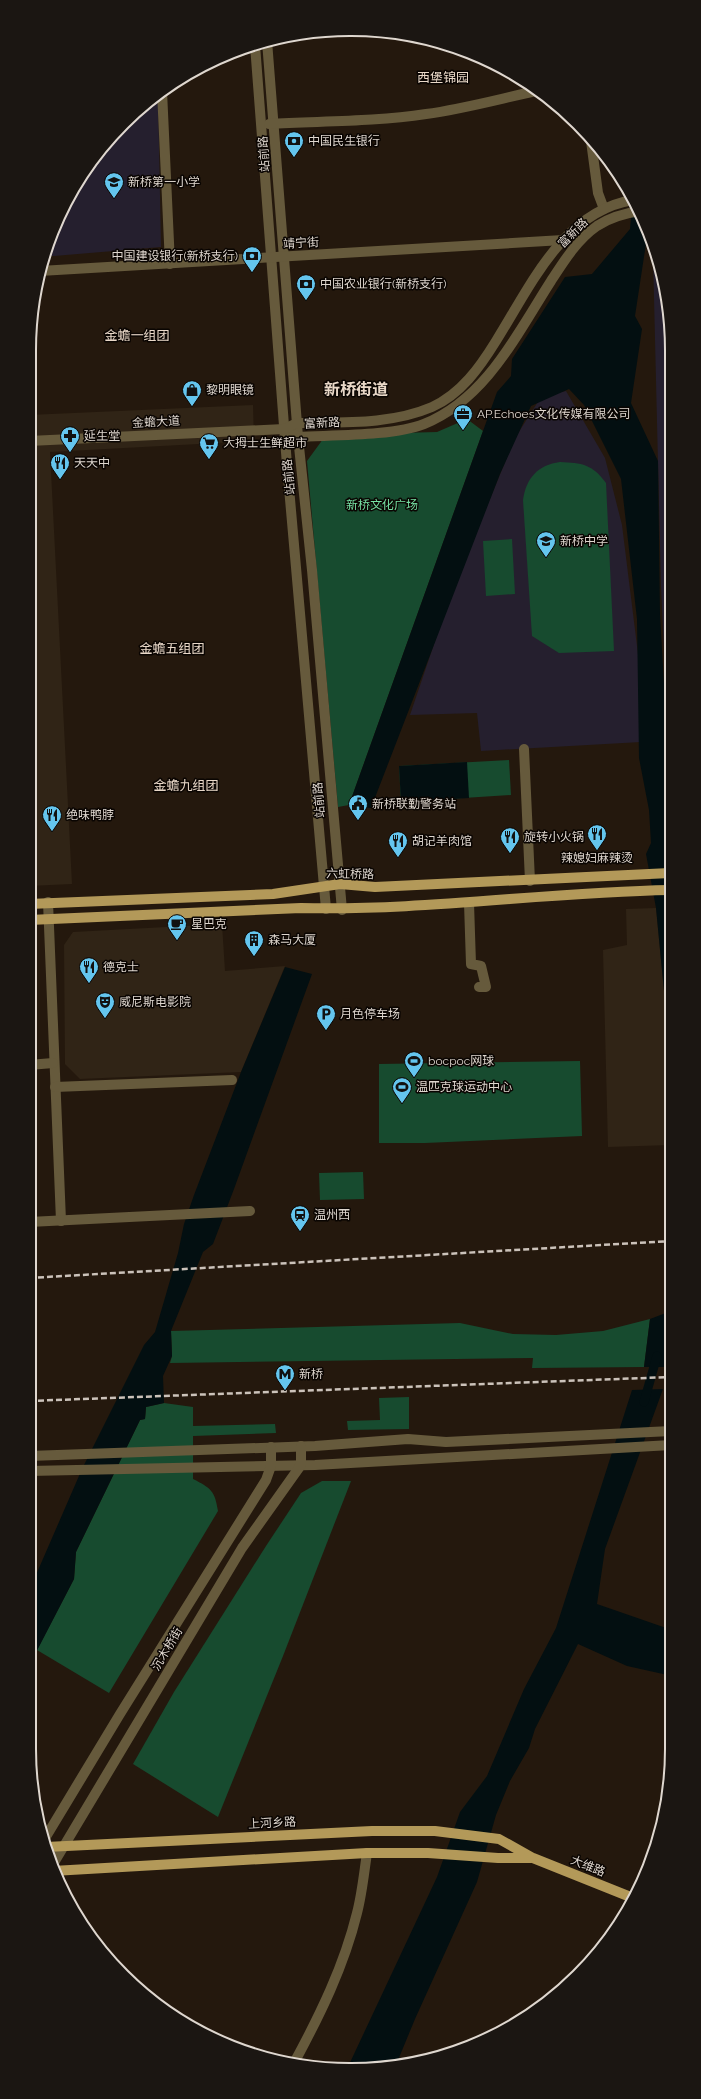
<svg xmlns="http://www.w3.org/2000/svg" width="701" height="2099" viewBox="0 0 701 2099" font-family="Raleway,'Noto Sans SC',sans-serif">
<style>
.commercial{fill:#302416}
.education{fill:#251f2e}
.green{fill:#174b2f}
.water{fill:#030f11}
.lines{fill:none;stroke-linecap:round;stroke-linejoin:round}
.canal{stroke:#030f11;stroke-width:9}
.minor{stroke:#665a3c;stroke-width:10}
.major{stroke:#b39959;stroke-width:10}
.rail{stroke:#cbc2ba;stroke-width:2.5;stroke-dasharray:6 3;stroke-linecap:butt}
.labels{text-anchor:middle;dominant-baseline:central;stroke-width:3;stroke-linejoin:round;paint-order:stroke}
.poi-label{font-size:12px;fill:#dfd7cf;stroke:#0a0502;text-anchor:start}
.street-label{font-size:12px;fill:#dfd7cf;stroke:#0a0502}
.park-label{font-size:12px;fill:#77e2a4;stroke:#0a0502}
.neighbourhood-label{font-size:13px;fill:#e9d8c8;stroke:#0a0502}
.district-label{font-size:16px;font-weight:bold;fill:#e9d8c8;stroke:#0a0502}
.rim{fill:none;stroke:#dfd7cf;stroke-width:2}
</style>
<rect width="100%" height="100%" fill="#24180d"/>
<g class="commercial">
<polygon points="253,405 254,441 50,452 72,884 29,886 29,415"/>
<polygon points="656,908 667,1022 670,1077 665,1118 671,1121 671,1145 608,1147 603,950 627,945 626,909"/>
<polygon points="222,924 225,971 285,966 241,1072 80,1079 65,1064 64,945 73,932"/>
</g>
<g class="education">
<polygon points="158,95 161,247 54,256 45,255 54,227 83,172 123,123"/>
<polygon points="653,256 669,308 670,775 661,587"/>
<polygon points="566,391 605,458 622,525 639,662 641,742 481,751 477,713 410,715 452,591 515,438 541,397"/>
</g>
<g class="green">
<polygon points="467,419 483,431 349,805 338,807 307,461 326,435 437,432"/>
<path d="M560,462C582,463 592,464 606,483L614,651L559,653L532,636L523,500C526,478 538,465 560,462Z"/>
<polygon points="512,539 515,594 486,596 483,541"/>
<polygon points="509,760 511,795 401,802 399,766"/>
<polygon points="580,1061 582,1136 425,1143 379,1143 379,1064"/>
<polygon points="363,1172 364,1199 320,1200 319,1173"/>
<polygon points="650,1319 644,1367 532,1368 533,1358 170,1363 172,1356 171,1331 460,1323 513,1334 556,1335 603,1331"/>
<polygon points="409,1397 409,1429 348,1430 347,1421 380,1420 379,1398"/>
<path d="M164,1403L193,1407V1426L275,1424L276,1433L193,1436V1479C211,1488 215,1491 218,1511L109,1693L37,1650L74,1579L76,1552L140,1420L145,1419L146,1407Z"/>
<polygon points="322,1481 351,1481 283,1656 218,1817 133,1764 174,1692 266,1546 301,1493"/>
</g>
<g class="water">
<polygon points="629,194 639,209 647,237 635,316 642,329 631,403 658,461 660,615 670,788 671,1128 671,1121 665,1118 670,1077 667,1022 656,908 646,854 651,843 649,810 639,758 637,619 621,479 584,405 569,389 531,406 500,474 371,808 349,805 483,431 497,392 511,376 512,359 565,277 592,274 630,229 632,205"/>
<polygon points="467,762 469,798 401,802 399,766"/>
<polygon points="285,967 312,974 234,1189 213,1244 203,1252 171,1331 172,1356 163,1376 164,1403 146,1407 145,1419 140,1420 76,1552 74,1579 29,1666 29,1591 82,1469 144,1345 155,1332 178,1253 184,1224 194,1195 241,1072"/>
<polygon points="671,1171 671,1215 664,1214"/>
<polygon points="671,1311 671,1348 668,1367 644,1367 650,1319"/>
<polygon points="663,1389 605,1549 597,1604 672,1630 672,1676 627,1666 578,1644 535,1729 529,1748 510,1781 496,1815 477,1882 415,2019 396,2065 372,2069 347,2069 437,1877 460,1812 487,1776 524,1689 556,1628 632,1390"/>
</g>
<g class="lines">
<polyline class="canal" points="644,1402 657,1356"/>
<g class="minor">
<polyline points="267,41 298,437 312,570 342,910"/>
<polyline points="255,45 287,465 326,909"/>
<polyline points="162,91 170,264"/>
<path d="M269,124C321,121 374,122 426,114C463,109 499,99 536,91"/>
<polyline points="591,141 598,193 604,209"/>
<polyline points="40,271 563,240"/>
<path d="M293,434L298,437C333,435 394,436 424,424C486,399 517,334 551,281C564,261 577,240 597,226C609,218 626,213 640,211"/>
<path d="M29,441L284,429L297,423C342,422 390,425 432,407C461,394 480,367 496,341C530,287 563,211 633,200"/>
<polyline points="524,749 530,881"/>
<polyline points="48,902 61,1221"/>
<polyline points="469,903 471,964 481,966 486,987 479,987"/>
<polyline points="29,1065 53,1063"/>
<polyline points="55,1087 232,1080"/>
<polyline points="29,1222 250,1211"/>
<polyline points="29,1456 315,1446 408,1439 446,1442 671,1431"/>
<polyline points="29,1471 315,1465 671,1445"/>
<polyline points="44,1840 120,1714 266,1480 271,1466 271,1447"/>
<polyline points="52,1866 242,1548 301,1465 301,1446"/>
<path d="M294,2063C320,2015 344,1966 357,1913C362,1894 364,1873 367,1853"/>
</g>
<g class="major">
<polyline points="29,904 273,894 340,884 375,887 670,873"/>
<path d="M29,920L301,908C425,911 547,892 670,890"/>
<polyline points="46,1847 372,1831 435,1831 499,1839 533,1858 633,1898"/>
<polyline points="53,1871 367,1853 428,1853 498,1858 531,1858"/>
</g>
<g class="rail">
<polyline points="29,1278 671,1241"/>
<polyline points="29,1401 671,1377"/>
</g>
</g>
<defs>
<g id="bank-pin" transform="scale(1)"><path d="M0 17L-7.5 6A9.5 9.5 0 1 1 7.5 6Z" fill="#64c5ee" stroke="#0a0502"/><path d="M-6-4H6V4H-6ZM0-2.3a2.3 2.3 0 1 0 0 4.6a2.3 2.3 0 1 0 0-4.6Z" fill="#111"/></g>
<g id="school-pin" transform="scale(1)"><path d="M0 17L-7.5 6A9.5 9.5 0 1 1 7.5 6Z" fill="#64c5ee" stroke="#0a0502"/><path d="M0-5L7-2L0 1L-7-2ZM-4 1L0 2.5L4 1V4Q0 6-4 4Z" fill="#111"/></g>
<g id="shop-pin" transform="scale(1)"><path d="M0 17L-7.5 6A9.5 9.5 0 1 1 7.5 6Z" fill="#64c5ee" stroke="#0a0502"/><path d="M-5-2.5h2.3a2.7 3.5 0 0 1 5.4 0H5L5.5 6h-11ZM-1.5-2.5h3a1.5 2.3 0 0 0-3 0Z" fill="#111"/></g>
<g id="office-pin" transform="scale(1)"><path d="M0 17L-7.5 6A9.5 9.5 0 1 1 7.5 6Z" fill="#64c5ee" stroke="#0a0502"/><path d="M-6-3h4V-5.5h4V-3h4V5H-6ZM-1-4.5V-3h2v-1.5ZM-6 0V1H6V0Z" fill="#111"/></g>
<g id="pharmacy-pin" transform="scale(1)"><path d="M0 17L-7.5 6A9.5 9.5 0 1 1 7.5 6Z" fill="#64c5ee" stroke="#0a0502"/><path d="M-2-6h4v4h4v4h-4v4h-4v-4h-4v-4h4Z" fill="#111"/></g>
<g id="supermarket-pin" transform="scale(1)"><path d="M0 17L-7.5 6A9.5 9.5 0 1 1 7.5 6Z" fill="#64c5ee" stroke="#0a0502"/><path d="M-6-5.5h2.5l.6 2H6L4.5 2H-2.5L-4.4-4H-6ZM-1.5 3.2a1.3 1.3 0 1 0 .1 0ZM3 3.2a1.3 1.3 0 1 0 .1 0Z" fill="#111"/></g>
<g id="restaurant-pin" transform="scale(1)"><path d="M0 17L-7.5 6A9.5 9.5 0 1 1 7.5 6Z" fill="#64c5ee" stroke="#0a0502"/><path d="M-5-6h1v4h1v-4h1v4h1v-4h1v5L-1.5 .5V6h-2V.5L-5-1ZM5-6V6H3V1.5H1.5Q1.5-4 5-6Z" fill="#111"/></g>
<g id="civic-pin" transform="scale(1)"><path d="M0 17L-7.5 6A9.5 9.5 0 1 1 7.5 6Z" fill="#64c5ee" stroke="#0a0502"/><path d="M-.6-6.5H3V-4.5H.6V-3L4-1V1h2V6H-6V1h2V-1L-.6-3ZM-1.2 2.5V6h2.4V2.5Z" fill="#111"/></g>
<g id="cafe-pin" transform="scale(1)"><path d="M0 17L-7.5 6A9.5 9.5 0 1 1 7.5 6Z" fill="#64c5ee" stroke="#0a0502"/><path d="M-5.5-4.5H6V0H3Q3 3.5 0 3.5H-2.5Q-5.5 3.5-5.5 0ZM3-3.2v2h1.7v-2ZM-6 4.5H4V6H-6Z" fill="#111"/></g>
<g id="building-pin" transform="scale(1)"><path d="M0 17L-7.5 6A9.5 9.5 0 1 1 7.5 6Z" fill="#64c5ee" stroke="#0a0502"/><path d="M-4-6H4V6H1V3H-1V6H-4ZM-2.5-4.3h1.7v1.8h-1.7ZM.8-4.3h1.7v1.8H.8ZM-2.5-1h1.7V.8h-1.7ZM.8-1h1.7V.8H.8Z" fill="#111"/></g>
<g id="theatre-pin" transform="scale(1)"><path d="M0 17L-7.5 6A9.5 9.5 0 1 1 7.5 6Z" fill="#64c5ee" stroke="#0a0502"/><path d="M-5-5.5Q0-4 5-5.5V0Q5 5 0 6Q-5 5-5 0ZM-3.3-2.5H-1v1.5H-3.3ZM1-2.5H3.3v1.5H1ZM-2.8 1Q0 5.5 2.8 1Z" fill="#111"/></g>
<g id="parking-pin" transform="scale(1)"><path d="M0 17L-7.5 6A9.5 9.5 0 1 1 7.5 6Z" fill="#64c5ee" stroke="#0a0502"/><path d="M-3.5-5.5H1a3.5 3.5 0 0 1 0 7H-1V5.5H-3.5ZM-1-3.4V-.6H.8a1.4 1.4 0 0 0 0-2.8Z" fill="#111"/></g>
<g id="stadium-pin" transform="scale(1)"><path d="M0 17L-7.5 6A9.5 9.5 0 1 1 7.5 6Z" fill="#64c5ee" stroke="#0a0502"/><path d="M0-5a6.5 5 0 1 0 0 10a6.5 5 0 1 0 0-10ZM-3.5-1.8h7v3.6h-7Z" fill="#111"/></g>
<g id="station-pin" transform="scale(1)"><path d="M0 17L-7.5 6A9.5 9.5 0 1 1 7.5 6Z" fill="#64c5ee" stroke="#0a0502"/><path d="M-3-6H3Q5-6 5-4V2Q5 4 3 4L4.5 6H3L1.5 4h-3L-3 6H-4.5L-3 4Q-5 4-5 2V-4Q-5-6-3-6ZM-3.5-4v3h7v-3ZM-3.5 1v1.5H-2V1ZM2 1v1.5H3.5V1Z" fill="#111"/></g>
<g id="metro-pin" transform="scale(1)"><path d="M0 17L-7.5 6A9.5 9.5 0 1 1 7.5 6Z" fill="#64c5ee" stroke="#0a0502"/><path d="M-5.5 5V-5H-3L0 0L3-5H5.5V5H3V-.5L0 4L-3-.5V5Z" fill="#111"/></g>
</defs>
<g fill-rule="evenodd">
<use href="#bank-pin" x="294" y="141"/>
<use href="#school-pin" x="114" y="182"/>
<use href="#bank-pin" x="252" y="256"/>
<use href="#bank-pin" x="306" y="284"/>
<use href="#shop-pin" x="192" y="390"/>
<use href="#office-pin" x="463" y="414"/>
<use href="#pharmacy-pin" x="70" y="436"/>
<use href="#supermarket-pin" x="209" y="443"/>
<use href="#restaurant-pin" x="60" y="463"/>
<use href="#school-pin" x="546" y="541"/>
<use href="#civic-pin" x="358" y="804"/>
<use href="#restaurant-pin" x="52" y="815"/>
<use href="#restaurant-pin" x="597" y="834"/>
<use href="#restaurant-pin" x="510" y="837"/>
<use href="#restaurant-pin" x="398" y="841"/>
<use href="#cafe-pin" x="177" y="924"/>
<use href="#building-pin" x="254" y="940"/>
<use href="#restaurant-pin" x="89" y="967"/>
<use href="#theatre-pin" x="105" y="1002"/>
<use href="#parking-pin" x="326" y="1014"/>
<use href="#stadium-pin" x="414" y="1061"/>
<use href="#stadium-pin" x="402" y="1087"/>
<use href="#station-pin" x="300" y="1215"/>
<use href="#metro-pin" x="285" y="1374"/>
</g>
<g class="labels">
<g class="poi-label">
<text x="308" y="141">中国民生银行</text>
<text x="128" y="182">新桥第一小学</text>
<text x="238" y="256" text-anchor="end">中国建设银行(新桥支行)</text>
<text x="320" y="284">中国农业银行(新桥支行)</text>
<text x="206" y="390">黎明眼镜</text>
<text x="477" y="414">AP.Echoes文化传媒有限公司</text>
<text x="84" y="436">延生堂</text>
<text x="223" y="443">大拇士生鲜超市</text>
<text x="74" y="463">天天中</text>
<text x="560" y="541">新桥中学</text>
<text x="372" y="804">新桥联勤警务站</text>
<text x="66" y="815">绝味鸭脖</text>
<text x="524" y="837">旋转小火锅</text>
<text x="412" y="841">胡记羊肉馆</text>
<text x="597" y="858" text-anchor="middle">辣媳妇麻辣烫</text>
<text x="191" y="924">星巴克</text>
<text x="268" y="940">森马大厦</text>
<text x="103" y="967">德克士</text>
<text x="119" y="1002">威尼斯电影院</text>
<text x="340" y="1014">月色停车场</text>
<text x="428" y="1061">bocpoc网球</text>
<text x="416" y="1087">温匹克球运动中心</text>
<text x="314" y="1215">温州西</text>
<text x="299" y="1374">新桥</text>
</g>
<g class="street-label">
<text transform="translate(264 154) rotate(-94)">站前路</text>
<text transform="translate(573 233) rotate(-45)">富新路</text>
<text transform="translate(301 243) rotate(-3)">靖宁街</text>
<text transform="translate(156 422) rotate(-3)">金蟾大道</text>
<text transform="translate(322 423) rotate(-3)">富新路</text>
<text transform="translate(289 477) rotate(-96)">站前路</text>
<text transform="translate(319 800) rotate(-95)">站前路</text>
<text transform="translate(350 874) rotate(1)">六虹桥路</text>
<text transform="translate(167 1649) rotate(-59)">沉木桥街</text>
<text transform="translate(272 1823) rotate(-3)">上河乡路</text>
<text transform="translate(588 1866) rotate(22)">大维路</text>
</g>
<g class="park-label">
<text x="382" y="505">新桥文化广场</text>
</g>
<g class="neighbourhood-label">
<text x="443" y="77">西堡锦园</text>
<text x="137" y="335">金蟾一组团</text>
<text x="172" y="648">金蟾五组团</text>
<text x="186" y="785">金蟾九组团</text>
</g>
<g class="district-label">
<text x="356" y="389">新桥街道</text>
</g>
</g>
<path d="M0 0H701V2099H0ZM350 36H351A314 314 0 0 1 665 350V1749A314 314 0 0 1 351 2063H350A314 314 0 0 1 36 1749V350A314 314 0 0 1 350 36Z" fill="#1b1612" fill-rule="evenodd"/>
<path class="rim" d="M350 36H351A314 314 0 0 1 665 350V1749A314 314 0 0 1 351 2063H350A314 314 0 0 1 36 1749V350A314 314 0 0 1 350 36Z"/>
</svg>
